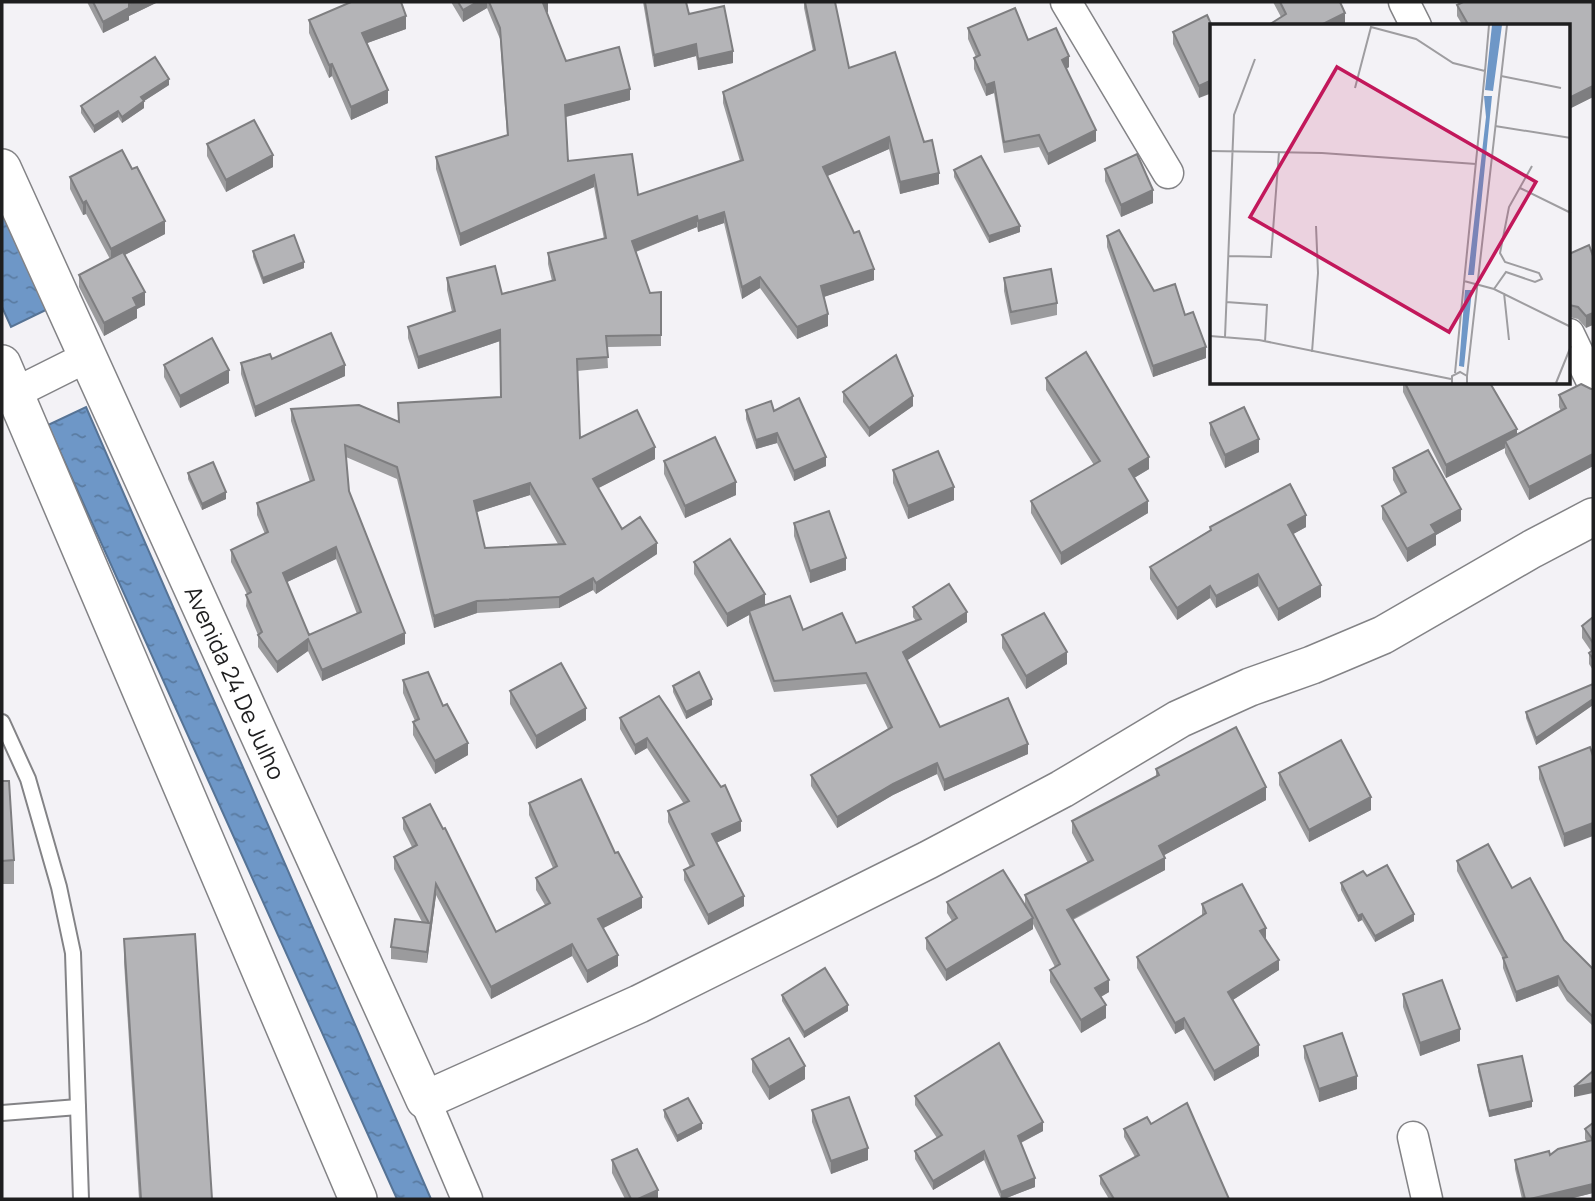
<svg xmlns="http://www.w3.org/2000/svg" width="1595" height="1201" viewBox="0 0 1595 1201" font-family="Manrope,sans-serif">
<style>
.water{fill:url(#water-ripples);stroke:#567395;stroke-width:2}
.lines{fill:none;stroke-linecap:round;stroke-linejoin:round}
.service-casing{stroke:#838386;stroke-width:18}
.minor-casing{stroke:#838386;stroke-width:33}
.tertiary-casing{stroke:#838386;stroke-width:40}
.service{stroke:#fff;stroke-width:14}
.minor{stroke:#fff;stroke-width:30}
.tertiary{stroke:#fff;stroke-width:37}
.wall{fill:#9b9b9d;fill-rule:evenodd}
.shaded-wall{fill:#7e7e80}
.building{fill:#b4b4b7;stroke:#7e7e80;stroke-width:2;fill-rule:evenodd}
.labels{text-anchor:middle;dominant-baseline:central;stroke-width:5;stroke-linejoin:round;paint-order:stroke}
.street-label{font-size:23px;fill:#1e1e1f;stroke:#f3f2f6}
.inset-road{fill:none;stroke:#9e9da0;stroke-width:2}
.view{fill:#c2185b;fill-opacity:0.15;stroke:#c2185b;stroke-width:3.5}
.inset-edge{fill:none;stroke:#1e1e1f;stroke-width:3.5}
</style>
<defs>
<pattern id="water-ripples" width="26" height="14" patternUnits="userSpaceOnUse" patternTransform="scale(1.75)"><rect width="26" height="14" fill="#6e97c7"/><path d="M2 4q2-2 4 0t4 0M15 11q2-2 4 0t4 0" fill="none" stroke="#5a7ba1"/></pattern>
</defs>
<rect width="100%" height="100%" fill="#f3f2f6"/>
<g class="water">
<polygon points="2,201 52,307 11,327 2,307"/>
<polygon points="86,407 431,1199 397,1199 48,425"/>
</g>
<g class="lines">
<g class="service-casing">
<g id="service">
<polyline points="2,722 28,779 59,887 73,953 81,1199"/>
<polyline points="2,1113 78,1107"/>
</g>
</g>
<g class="minor-casing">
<g id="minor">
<polyline points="1066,2 1168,173"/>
<polyline points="1404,2 1416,26"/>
<polyline points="1569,334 1593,384"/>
<polyline points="2,396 13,394 87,357"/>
<polyline points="425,1100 467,1199"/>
<polyline points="1413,1137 1427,1199"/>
</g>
</g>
<g class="tertiary-casing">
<g id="tertiary">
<path id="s1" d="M2,168L425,1100L639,1004L928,860L1062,789L1179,719L1250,687L1312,665L1383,635L1532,549L1593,517"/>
<polyline points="2,364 358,1199"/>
</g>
</g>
<use href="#service" class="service"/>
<use href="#minor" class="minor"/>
<use href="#tertiary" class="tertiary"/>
</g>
<g class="wall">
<polygon points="87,2 158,2 129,16 129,20 103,33"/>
<path d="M451,2H548V12L547,13L566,61L630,100L566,117L568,161L638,195L740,161L723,103V92L813,51L804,8V2H835L849,68L924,142L939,184L900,194L889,149L827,176L874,280L823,297L828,326L797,339L760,288L742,299L724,223L698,232L697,227L636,252L650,293L661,292V346L607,347L608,368L577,371L580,438L655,459L598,488L622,529L657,554L596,594L593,590L559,608L477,613L434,628L397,479L346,457L349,491L405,644L322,681L308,651L277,673L258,647V635L246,606L247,594L231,562V550L265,534L257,515V503L310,482L291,421V409L398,422V403L501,397L500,341L418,369L408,338V327L452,312L447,290V278L502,294L552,281L548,264V253L604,239L594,187L460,246L436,169V157L507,135L500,39L487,8L463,22ZM530,495L558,544L485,548L477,512ZM336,559L357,614L309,635L287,582Z"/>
<polygon points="643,2 686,2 689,14 733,63 698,70 696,56 654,67"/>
<polygon points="1273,2 1340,2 1345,25 1342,26 1267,26 1281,17"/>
<polygon points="1593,2 1593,97 1569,109 1569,26 1463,26 1457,16 1457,5"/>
<polygon points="309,20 406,29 367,43 388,103 351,120 332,76 329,78 309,33"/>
<polygon points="1212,26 1199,98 1173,44 1173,32"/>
<polygon points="968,28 1028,40 1069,67 1066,69 1096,141 1048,165 1039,147 1004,153 994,93 986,96 974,69 974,58 976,57 968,39"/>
<polygon points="169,85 144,101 144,108 122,123 118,117 94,133 81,113 81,106"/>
<polygon points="207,144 273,167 226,192 207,156"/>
<polygon points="1105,169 1153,203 1121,217 1105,181"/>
<polygon points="954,170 1020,232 989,243 954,177"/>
<polygon points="70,177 165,234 125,255 145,305 137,309 137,318 104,336 79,287 79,275 110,259 86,214 83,215 70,189"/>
<polygon points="1107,236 1154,291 1185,315 1206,358 1153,377 1107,247"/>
<polygon points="253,251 304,268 263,284 253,257"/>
<polygon points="1569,254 1593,256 1586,328 1578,319 1569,317"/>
<polygon points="1004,278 1057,303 1057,315 1011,325 1004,291"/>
<polygon points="272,359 345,376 255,417 241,374 241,363"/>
<polygon points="164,365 229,383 180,408 164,377"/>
<polygon points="1046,378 1149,469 1134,478 1148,513 1061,565 1031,513 1031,501 1094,465 1046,390"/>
<polygon points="1403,383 1493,383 1491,384 1517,434 1561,411 1559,407 1559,395 1593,389 1593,466 1529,500 1505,453 1505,448 1446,478 1403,392"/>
<polygon points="843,392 913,406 869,437 843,402"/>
<polygon points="746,410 774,411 826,466 794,481 777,443 756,449 746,419"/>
<polygon points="1210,423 1259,452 1225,468 1210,435"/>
<polygon points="664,461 736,495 685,518 664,474"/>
<polygon points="1393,468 1461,521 1436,535 1436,545 1407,562 1382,519 1382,506 1401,495 1393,480"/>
<polygon points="893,470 954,500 908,519 893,483"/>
<polygon points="188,473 226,499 202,510 188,479"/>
<polygon points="794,523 846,570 810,583 794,536"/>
<polygon points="1210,527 1306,527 1293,534 1321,597 1278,621 1258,586 1216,608 1210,598 1177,620 1150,579 1150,567 1210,530"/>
<polygon points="694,562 803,630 856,643 916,621 913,617 913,607 967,622 907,660 940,727 1028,754 944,791 937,774 893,795 837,828 811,786 811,775 888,729 866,684 774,692 749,622 749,615 727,627 694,574"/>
<polygon points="1593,617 1593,670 1589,664 1589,653 1591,651 1582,638 1582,626"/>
<polygon points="1002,635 1067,664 1026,689 1002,648"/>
<polygon points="403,680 443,706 468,755 435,774 413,735 413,722 415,721 403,693"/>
<polygon points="1593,684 1593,705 1536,745 1526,718 1526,712"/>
<polygon points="673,686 712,705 686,719 673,692"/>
<polygon points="510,691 586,720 536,749 510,704"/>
<polygon points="659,696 741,831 716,843 744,906 708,925 684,880 684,870 690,867 668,822 668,811 684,804 647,748 635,755 620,729 620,718"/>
<polygon points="1593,756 1564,847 1539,779 1539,767"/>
<polygon points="1156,769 1266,800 1164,855 1165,870 1073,920 1109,992 1101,997 1106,1018 1081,1033 1050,982 1050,970 1055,967 1033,924 1033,929 946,981 926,949 926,938 952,921 947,913 947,902 1025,905 1025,895 1088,863 1072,833 1072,821 1156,777"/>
<polygon points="1279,773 1371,810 1309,842 1279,785"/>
<polygon points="2,781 14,860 14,884 2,884"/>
<polygon points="529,803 615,853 642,908 603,928 618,966 587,983 572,956 491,999 436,895 427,963 391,959 391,947 422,922 394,869 394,857 412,847 403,829 403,818 496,932 545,905 536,890 536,878 553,868 529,815"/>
<polygon points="1457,861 1512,888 1593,969 1593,1026 1567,1001 1558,986 1516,1002 1503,968 1503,959 1457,871"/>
<polygon points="1367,876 1414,921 1375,942 1362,920 1358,922 1341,890 1341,883"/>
<polygon points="1202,904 1265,939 1279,970 1233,1000 1259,1056 1214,1081 1184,1029 1175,1034 1137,968 1137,957 1202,916"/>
<polygon points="124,939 212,1199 139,1199 124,962"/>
<polygon points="1403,994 1460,1041 1420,1056 1403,1007"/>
<polygon points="782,995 848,1011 804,1038 782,1001"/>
<polygon points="1304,1046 1357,1089 1319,1102 1304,1058"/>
<polygon points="752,1059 805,1079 769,1100 752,1072"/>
<polygon points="1478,1065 1532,1107 1489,1117 1478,1071"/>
<polygon points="915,1096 1043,1131 1021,1143 1035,1187 1004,1199 1001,1199 984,1160 933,1190 915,1159 915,1151 937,1138 915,1105"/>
<polygon points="664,1110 702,1129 677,1142 664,1117"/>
<polygon points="812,1110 868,1160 831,1174 812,1122"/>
<polygon points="1593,1123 1593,1193 1569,1199 1522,1199 1515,1169 1515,1160 1550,1155 1587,1142 1585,1139 1585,1129"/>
<polygon points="1151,1124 1229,1199 1109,1199 1100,1184 1100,1176 1135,1157 1124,1137 1124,1129"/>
<polygon points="612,1160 658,1199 625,1199 612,1173"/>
</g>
<g class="shaded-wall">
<polygon points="134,2 158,2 129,16 129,20 103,33 103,22"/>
<polygon points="477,2 487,2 487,8 463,22 463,10"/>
<polygon points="545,2 548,2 548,12 543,14 543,3"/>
<polygon points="1345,13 1345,25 1342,26 1319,26"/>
<polygon points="406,16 406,29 362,45 362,33"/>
<polygon points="696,44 696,56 654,67 654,55"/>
<polygon points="733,51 733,63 698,70 698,59"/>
<polygon points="1069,56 1069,67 1062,71 1062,60"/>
<polygon points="332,64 332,76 329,78 329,65"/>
<polygon points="169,79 169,85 141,103 141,97"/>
<polygon points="1212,80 1212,93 1199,98 1199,86"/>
<polygon points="994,82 994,93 986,96 986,85"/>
<polygon points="1593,86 1593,97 1569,109 1569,98"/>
<polygon points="630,89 630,100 565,117 565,105"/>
<polygon points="388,90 388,103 351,120 351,107"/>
<polygon points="144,101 144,108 122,123 122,117"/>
<polygon points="118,111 118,117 94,133 94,126"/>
<polygon points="1096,130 1096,141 1048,165 1048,154"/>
<polygon points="889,137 889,149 823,178 823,167"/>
<polygon points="273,155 273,167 226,192 226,180"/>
<polygon points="939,173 939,184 900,194 900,182"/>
<polygon points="594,175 594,187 460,246 460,234"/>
<polygon points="1153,190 1153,203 1121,217 1121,205"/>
<polygon points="86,201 86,214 83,215 83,203"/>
<polygon points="724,212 724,223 698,232 698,221"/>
<polygon points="697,216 697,227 632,253 632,241"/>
<polygon points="165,221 165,234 111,262 111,249"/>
<polygon points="1020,226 1020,232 989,243 989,236"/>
<polygon points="304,262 304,268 263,284 263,278"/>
<polygon points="874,269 874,280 821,298 821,286"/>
<polygon points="760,277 760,288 742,299 742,287"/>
<polygon points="145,292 145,305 137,309 137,318 104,336 104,323 133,298"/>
<polygon points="1593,313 1593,325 1586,328 1586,316"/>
<polygon points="828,314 828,326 797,339 797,327"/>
<polygon points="500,330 500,341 418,369 418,357"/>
<polygon points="1206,347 1206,358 1153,377 1153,366"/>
<polygon points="345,365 345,376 255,417 255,407"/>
<polygon points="229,370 229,383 180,408 180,396"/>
<polygon points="913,396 913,406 869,437 869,428"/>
<polygon points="1517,429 1517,441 1505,441 1505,448 1446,478 1446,465"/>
<polygon points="777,433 777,443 756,449 756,440"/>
<polygon points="1259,439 1259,452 1225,468 1225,455"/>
<polygon points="655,447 655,459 593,491 593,479"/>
<polygon points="1593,454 1593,466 1529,500 1529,487"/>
<polygon points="826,457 826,466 794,481 794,471"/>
<polygon points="1149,457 1149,469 1129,481 1129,469"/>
<polygon points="736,482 736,495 685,518 685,506"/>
<polygon points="530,483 530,495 474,513 474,501"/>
<polygon points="954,487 954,500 908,519 908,506"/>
<polygon points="226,492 226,499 202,510 202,504"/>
<polygon points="1148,501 1148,513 1061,565 1061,553"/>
<polygon points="1461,509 1461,521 1436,535 1436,545 1407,562 1407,549 1431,525"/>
<polygon points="1306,515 1306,527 1288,537 1288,525"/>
<polygon points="657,543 657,554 596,594 596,583"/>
<polygon points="336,547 336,559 283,584 283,573"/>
<polygon points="846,558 846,570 810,583 810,571"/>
<polygon points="1258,574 1258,586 1216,608 1216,596"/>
<polygon points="593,578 593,590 559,608 559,597"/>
<polygon points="1321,585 1321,597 1278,621 1278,609"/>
<polygon points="1210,586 1210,598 1177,620 1177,608"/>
<polygon points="765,594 765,607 749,611 749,615 727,627 727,614"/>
<polygon points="477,601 477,613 434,628 434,616"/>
<polygon points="967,612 967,622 903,663 903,652"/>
<polygon points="405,633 405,644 322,681 322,670"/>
<polygon points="308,639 308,651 277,673 277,662"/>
<polygon points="1067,652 1067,664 1026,689 1026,676"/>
<polygon points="712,699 712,705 686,719 686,712"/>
<polygon points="1593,699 1593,705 1536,745 1536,738"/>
<polygon points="586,708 586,720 536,749 536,736"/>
<polygon points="647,738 647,748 635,755 635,745"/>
<polygon points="468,743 468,755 435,774 435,761"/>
<polygon points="1028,744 1028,754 944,791 944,780"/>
<polygon points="937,763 937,774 893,795 837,828 837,817 893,784"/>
<polygon points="1266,787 1266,800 1159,858 1159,846"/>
<polygon points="1371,797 1371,810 1309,842 1309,830"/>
<polygon points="741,821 741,831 712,845 712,834"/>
<polygon points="1593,823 1593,836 1564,847 1564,834"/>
<polygon points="1165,858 1165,870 1067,922 1067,910"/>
<polygon points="436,884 436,895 427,963 427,952"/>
<polygon points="744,896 744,906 708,925 708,915"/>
<polygon points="642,897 642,908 598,931 598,919"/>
<polygon points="1362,914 1362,920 1358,922 1358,916"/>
<polygon points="1414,914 1414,921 1375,942 1375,936"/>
<polygon points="1033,918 1033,929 946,981 946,970"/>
<polygon points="1266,928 1266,939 1260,931"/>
<polygon points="572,944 572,956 491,999 491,987"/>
<polygon points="618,955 618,966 587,983 587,971"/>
<polygon points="1279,960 1279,970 1228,1003 1228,992"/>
<polygon points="1558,976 1558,986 1516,1002 1516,992"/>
<polygon points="1109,980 1109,992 1095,1000 1095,988"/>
<polygon points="848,1005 848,1011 804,1038 804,1032"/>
<polygon points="1106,1005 1106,1018 1081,1033 1081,1020"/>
<polygon points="1184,1018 1184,1029 1175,1034 1175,1023"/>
<polygon points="1460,1029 1460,1041 1420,1056 1420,1043"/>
<polygon points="1259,1045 1259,1056 1214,1081 1214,1071"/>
<polygon points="805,1066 805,1079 769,1100 769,1087"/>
<polygon points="1357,1076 1357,1089 1319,1102 1319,1089"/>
<polygon points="1593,1083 1593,1093 1574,1097 1574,1087"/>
<polygon points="1532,1101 1532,1107 1489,1117 1489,1111"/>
<polygon points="1043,1122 1043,1131 1018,1144 1018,1136"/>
<polygon points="702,1123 702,1129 677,1142 677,1136"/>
<polygon points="868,1148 868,1160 831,1174 831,1161"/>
<polygon points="984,1151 984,1160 933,1190 933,1181"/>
<polygon points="1035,1178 1035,1187 1004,1199 1001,1199 1001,1192"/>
<polygon points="1593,1184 1593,1193 1569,1199 1530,1199"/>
<polygon points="658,1190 658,1199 638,1199"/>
</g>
<g class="building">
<polygon points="93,2 134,2 129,4 129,8 103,22"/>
<polygon points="351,2 401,2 406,16 362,33 388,90 351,107 332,64 329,65 309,20"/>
<polygon points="458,2 477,2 463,10"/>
<path d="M489,2H545L543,3L566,61L619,47L630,89L565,105L568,161L632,154L638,195L743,160L723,92L815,50L805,2H835L849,68L895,52L924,142L932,140L939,173L900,182L889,137L823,167L854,233L859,231L874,269L821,286L828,314L797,327L760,277L742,287L724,212L698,221L697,216L632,241L650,293L661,292V335L606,336L608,357L577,359L580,438L637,410L655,447L593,479L622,529L640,517L657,543L596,583L593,578L559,597L477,601L434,616L397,467L345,445L349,491L405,633L322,670L308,639L277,662L258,635L262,632L246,595L251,592L231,550L268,532L257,503L314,480L291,409L359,405L399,422L398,403L501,397L500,330L418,357L408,327L455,311L447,278L495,266L502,294L555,280L548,253L606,238L594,175L460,234L436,157L508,135L500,28ZM530,483L565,544L485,548L474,501ZM336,547L361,612L309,635L283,573Z"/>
<polygon points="645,2 686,2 689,14 724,6 733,51 698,59 696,44 654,55"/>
<polygon points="1280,2 1340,2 1345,13 1319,26 1267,26 1286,14"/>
<polygon points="1463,2 1593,2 1593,86 1569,98 1569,26 1469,26 1457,5"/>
<polygon points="1015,8 1028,40 1056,28 1069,56 1062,60 1096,130 1048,154 1039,135 1004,142 994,82 986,85 974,58 980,55 968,28"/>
<polygon points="1207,15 1212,26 1212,80 1199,86 1173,32"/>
<polygon points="155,57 169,79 141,97 144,101 122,117 118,111 94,126 81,106"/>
<polygon points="254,120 273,155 226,180 207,144"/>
<polygon points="122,150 132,169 137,167 165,221 111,249 86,201 83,203 70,177"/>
<polygon points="1137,154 1153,190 1121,205 1105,169"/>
<polygon points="981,156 1020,226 989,236 954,170"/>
<polygon points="1119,230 1154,291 1175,284 1185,315 1193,312 1206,347 1153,366 1107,236"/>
<polygon points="294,235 304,262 263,278 253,251"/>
<polygon points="1589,245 1593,256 1593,313 1586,316 1578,307 1569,305 1569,254"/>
<polygon points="123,252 145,292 133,298 137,306 104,323 79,275"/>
<polygon points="1051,269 1057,303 1011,312 1004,278"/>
<polygon points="331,333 345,365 255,407 241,363 270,354 272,359"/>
<polygon points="212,338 229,370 180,396 164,365"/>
<polygon points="1086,352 1149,457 1129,469 1148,501 1061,553 1031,501 1100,461 1046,378"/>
<polygon points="896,355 913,396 869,428 843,392"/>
<polygon points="1405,383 1490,383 1517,429 1446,465"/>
<polygon points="1581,384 1591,389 1593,389 1593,454 1529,487 1505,441 1566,408 1559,395"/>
<polygon points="799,398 826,457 794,471 777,433 756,440 746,410 771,401 774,411"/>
<polygon points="1244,407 1259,439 1225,455 1210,423"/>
<polygon points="715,437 736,482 685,506 664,461"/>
<polygon points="1428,450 1461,509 1431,525 1436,533 1407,549 1382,506 1406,492 1393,468"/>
<polygon points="938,451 954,487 908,506 893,470"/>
<polygon points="213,462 226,492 202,504 188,473"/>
<polygon points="1290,484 1306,515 1288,525 1321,585 1278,609 1258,574 1216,596 1210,586 1177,608 1150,567 1211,530 1210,527"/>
<polygon points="829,511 846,558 810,571 794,523"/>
<polygon points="730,539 765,594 727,614 694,562"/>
<polygon points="949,584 967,612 903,652 940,727 1008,698 1028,744 944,780 937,763 893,784 837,817 811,775 892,727 866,673 774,681 749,611 790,596 803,630 842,613 856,643 921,619 913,607"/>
<polygon points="1044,613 1067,652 1026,676 1002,635"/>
<polygon points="1593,617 1593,643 1582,626"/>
<polygon points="1593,650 1593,659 1589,653"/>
<polygon points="561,663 586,708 536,736 510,691"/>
<polygon points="428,672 443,706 447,704 468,743 435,761 413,722 419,719 403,680"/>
<polygon points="699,672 712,699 686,712 673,686"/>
<polygon points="1593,684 1593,699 1536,738 1526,712"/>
<polygon points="659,696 721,787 725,785 741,821 712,834 744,896 708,915 684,870 694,865 668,811 689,801 647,738 635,745 620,718"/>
<polygon points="1236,727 1266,787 1159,846 1165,858 1067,910 1109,980 1095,988 1106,1005 1081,1020 1050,970 1060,964 1025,895 1093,860 1072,821 1159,775 1156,769"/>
<polygon points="1341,740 1371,797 1309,830 1279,773"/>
<polygon points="1590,747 1593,756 1593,823 1564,834 1539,767"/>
<polygon points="581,779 615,853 618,852 642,897 598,919 618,955 587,971 572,944 491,987 436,884 427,952 391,947 395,919 429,923 394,857 417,845 403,818 430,804 443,829 445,828 496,932 550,903 536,878 557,866 529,803"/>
<polygon points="2,781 9,781 14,860 2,861"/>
<polygon points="1488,844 1512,888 1530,878 1564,940 1593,969 1593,1017 1567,991 1558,976 1516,992 1503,958 1507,957 1457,861"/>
<polygon points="1387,865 1414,914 1375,936 1362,914 1358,916 1341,883 1363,871 1367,876"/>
<polygon points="1003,870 1033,918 946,970 926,938 957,918 947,902"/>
<polygon points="1242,884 1266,928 1260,931 1279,960 1228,992 1259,1045 1214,1071 1184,1018 1175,1023 1137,957 1206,913 1202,904"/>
<polygon points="195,934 212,1199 141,1199 124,939"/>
<polygon points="825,968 848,1005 804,1032 782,995"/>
<polygon points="1442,980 1460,1029 1420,1043 1403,994"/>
<polygon points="1342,1033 1357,1076 1319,1089 1304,1046"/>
<polygon points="789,1038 805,1066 769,1087 752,1059"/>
<polygon points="999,1043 1043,1122 1018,1136 1035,1178 1001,1192 984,1151 933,1181 915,1151 942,1135 915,1096"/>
<polygon points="1522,1056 1532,1101 1489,1111 1478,1065"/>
<polygon points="1593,1071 1593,1083 1574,1087"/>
<polygon points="849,1097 868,1148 831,1161 812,1110"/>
<polygon points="688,1098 702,1123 677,1136 664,1110"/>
<polygon points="1187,1103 1229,1199 1114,1199 1100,1176 1139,1155 1124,1129 1147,1117 1151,1124"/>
<polygon points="1593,1123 1593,1184 1530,1199 1525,1199 1515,1160 1549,1151 1550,1155 1558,1149 1593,1140 1585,1129"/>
<polygon points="637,1149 658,1190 638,1199 631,1199 612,1160"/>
</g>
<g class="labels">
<g class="street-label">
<text stroke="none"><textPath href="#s1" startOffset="565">Avenida 24 De Julho</textPath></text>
</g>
</g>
<g transform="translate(1210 24)">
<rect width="360" height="360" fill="#f3f2f6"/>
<path d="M282,1H292L283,67L275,66ZM274,72H282L264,251H258L276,93ZM255,266H262L254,343L249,342Z" fill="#6e97c7"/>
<path class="inset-road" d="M275,47L279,1M291,52L351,64M145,64L161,3L206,15L243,39L275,47L245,349M285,102L361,114M0,127L112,129L266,140M310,164L361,189M19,232L61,233L69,128M254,257L284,265L361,303M284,265L296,248L325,258L332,255L329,249L295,238L290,229L299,183L322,142M294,269L299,316M16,278L57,281L55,318M0,312L49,316L241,355M15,313L24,91L45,35M102,328L108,249L106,202M257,352L297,1M242,359V352L250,348L257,352V359M346,359L361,322"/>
<path class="view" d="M127,43L326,158L239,308L40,193Z"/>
<rect width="360" height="360" class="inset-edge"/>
</g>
<rect width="1595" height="1201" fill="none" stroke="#1e1e1f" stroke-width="7"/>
</svg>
